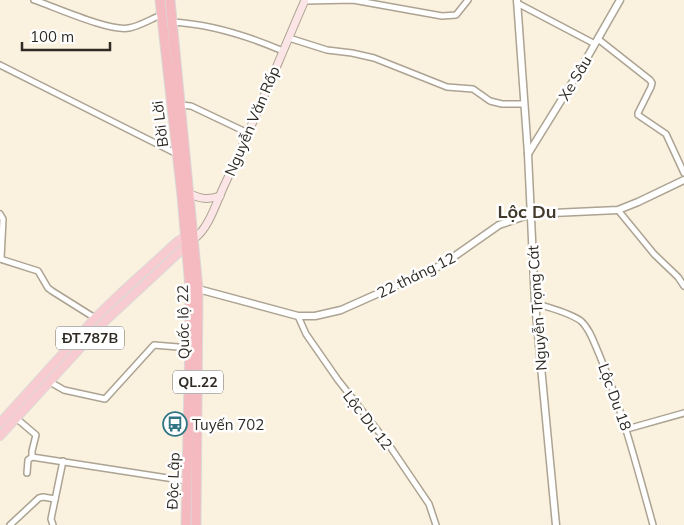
<svg xmlns="http://www.w3.org/2000/svg" width="684" height="525" viewBox="0 0 684 525" font-family="Mulish,sans-serif">
<style>
.lines{fill:none;stroke-linecap:round;stroke-linejoin:round}
.minor-casing{stroke:#aca392;stroke-width:8}
.tertiary-casing{stroke:#aca392;stroke-width:9}
.secondary-casing{stroke:#aca392;stroke-width:9}
.primary-casing{stroke:#dad9d8;stroke-width:10}
.trunk-casing{stroke:#dad9d8;stroke-width:11}
.minor{stroke:#fff;stroke-width:5}
.tertiary{stroke:#fff;stroke-width:6}
.secondary{stroke:#fbe5e7;stroke-width:7}
.primary{stroke:#f7cbcf;stroke-width:8}
.trunk{stroke:#f4babf;stroke-width:9}
.labels{text-anchor:middle;dominant-baseline:central;stroke-width:5;stroke-linejoin:round;paint-order:stroke}
.shield{fill:#fff;stroke:#6d6b66;stroke-width:1}
.shield-label{font-size:14px;font-weight:bold;fill:#2f2b24}
.street-label{font-size:15px;fill:#2f2b24;stroke:#fff}
.poi-label{font-size:15px;fill:#2f2b24;stroke:#fff;text-anchor:start}
.quarter-label{font-size:18px;font-weight:bold;fill:#423a2c;stroke:#fff}
</style>
<rect width="100%" height="100%" fill="#fbf1df"/>
<g class="lines">
<g class="minor-casing">
<g id="minor">
<path d="M34,0C55,7 110,32 129,28C140,26 151,19 161,15"/>
<polyline points="304,1 353,0 442,16 456,15 468,0"/>
<polyline points="517,3 595,44"/>
<path d="M172,22C210,24 248,36 283,51"/>
<polyline points="289,38 327,50 352,53 374,58 447,87 473,89 490,101 502,104 524,104"/>
<polyline points="598,39 650,80 652,83 651,87 638,113 638,115 666,134 684,173"/>
<polyline points="0,65 177,154"/>
<polyline points="180,105 191,106 248,133"/>
<polyline points="618,210 654,254 678,277 684,286"/>
<polyline points="0,214 3,219 1,259"/>
<polyline points="0,259 38,271 48,288 52,291 95,318"/>
<path d="M535,303C549,308 569,312 581,321C590,329 594,343 599,354C622,409 637,467 653,525"/>
<polyline points="298,316 306,334 338,380 389,445 429,504 436,525"/>
<polyline points="50,382 64,390 105,399 154,345 190,348"/>
<polyline points="16,418 36,435 32,451 32,457 28,460 27,473"/>
<polyline points="627,429 684,413"/>
<polyline points="32,457 187,481"/>
<polyline points="10,525 39,498 43,497 55,499"/>
<polyline points="53,525 51,519 63,461"/>
</g>
</g>
<g class="tertiary-casing">
<g id="tertiary">
<polyline points="517,0 528,154 535,303 556,525"/>
<polyline points="528,154 580,70 620,0"/>
<polyline points="198,289 298,316 315,316 341,310 442,265 499,225 531,214 618,210 638,202 684,180"/>
</g>
</g>
<g class="secondary-casing">
<g id="secondary">
<path d="M190,194C201,199 208,200 220,196"/>
<path d="M194,239C209,228 216,203 224,186C253,125 278,62 305,0"/>
</g>
</g>
<g class="primary-casing">
<g id="primary">
<polyline points="0,423 95,318 121,293 178,241 185,237"/>
<polyline points="0,436 105,321 186,246"/>
</g>
</g>
<g class="trunk-casing">
<g id="trunk">
<polyline points="160,0 182,196 190,288 190,337 186,525"/>
<polyline points="170,0 198,289 196,525"/>
</g>
</g>
<use href="#minor" class="minor"/>
<use href="#tertiary" class="tertiary"/>
<use href="#secondary" class="secondary"/>
<use href="#primary" class="primary"/>
<use href="#trunk" class="trunk"/>
</g>
<defs>
<g id="bus-ring" transform="scale(1.25)"><circle r="9.5" fill="#fff" stroke="#317585" stroke-width="1.5"/><path d="M-5-6H5V4H4V6H2V4H-2V6H-4V4H-5ZM-3.5-4V0h7V-4ZM-3.5 1.2v1.5H-2V1.2ZM2 1.2v1.5H3.5V1.2Z" fill="#317585"/></g>
</defs>
<g fill-rule="evenodd">
<use href="#bus-ring" x="175" y="424"/>
</g>
<g class="labels">
<g class="shield">
<rect x="56" y="326.5" width="68" height="23" rx="4"/>
<rect x="173" y="370.5" width="50" height="23" rx="4"/>
</g>
<g class="shield-label">
<text x="90" y="338">ĐT.787B</text>
<text x="198" y="382">QL.22</text>
</g>
<g class="street-label">
<text transform="translate(575 78) rotate(-59)">Xe Sâu</text>
<text transform="translate(252 121) rotate(-67)">Nguyễn Văn Rốp</text>
<text transform="translate(160 124) rotate(-97)">Bời Lời</text>
<text transform="translate(416 275) rotate(-26)">22 tháng 12</text>
<text transform="translate(537 308) rotate(-94)">Nguyễn Trọng Cát</text>
<text transform="translate(183 322) rotate(-91)">Quốc lộ 22</text>
<text transform="translate(615 397) rotate(70)">Lộc Du 18</text>
<text transform="translate(368 420) rotate(52)">Lộc Du 12</text>
<text transform="translate(173 481) rotate(-88)">Độc Lập</text>
</g>
<g class="poi-label">
<text x="192" y="424">Tuyến 702</text>
</g>
<g class="quarter-label">
<text x="527" y="211">Lộc Du</text>
</g>
</g>
<path d="M22 42v8h88v-8" fill="none" stroke="#2f2b24" stroke-width="2.5"/>
<text x="30" y="42" font-size="15" fill="#2f2b24" stroke="#ffffff" stroke-width="4" paint-order="stroke">100 m</text>
</svg>
